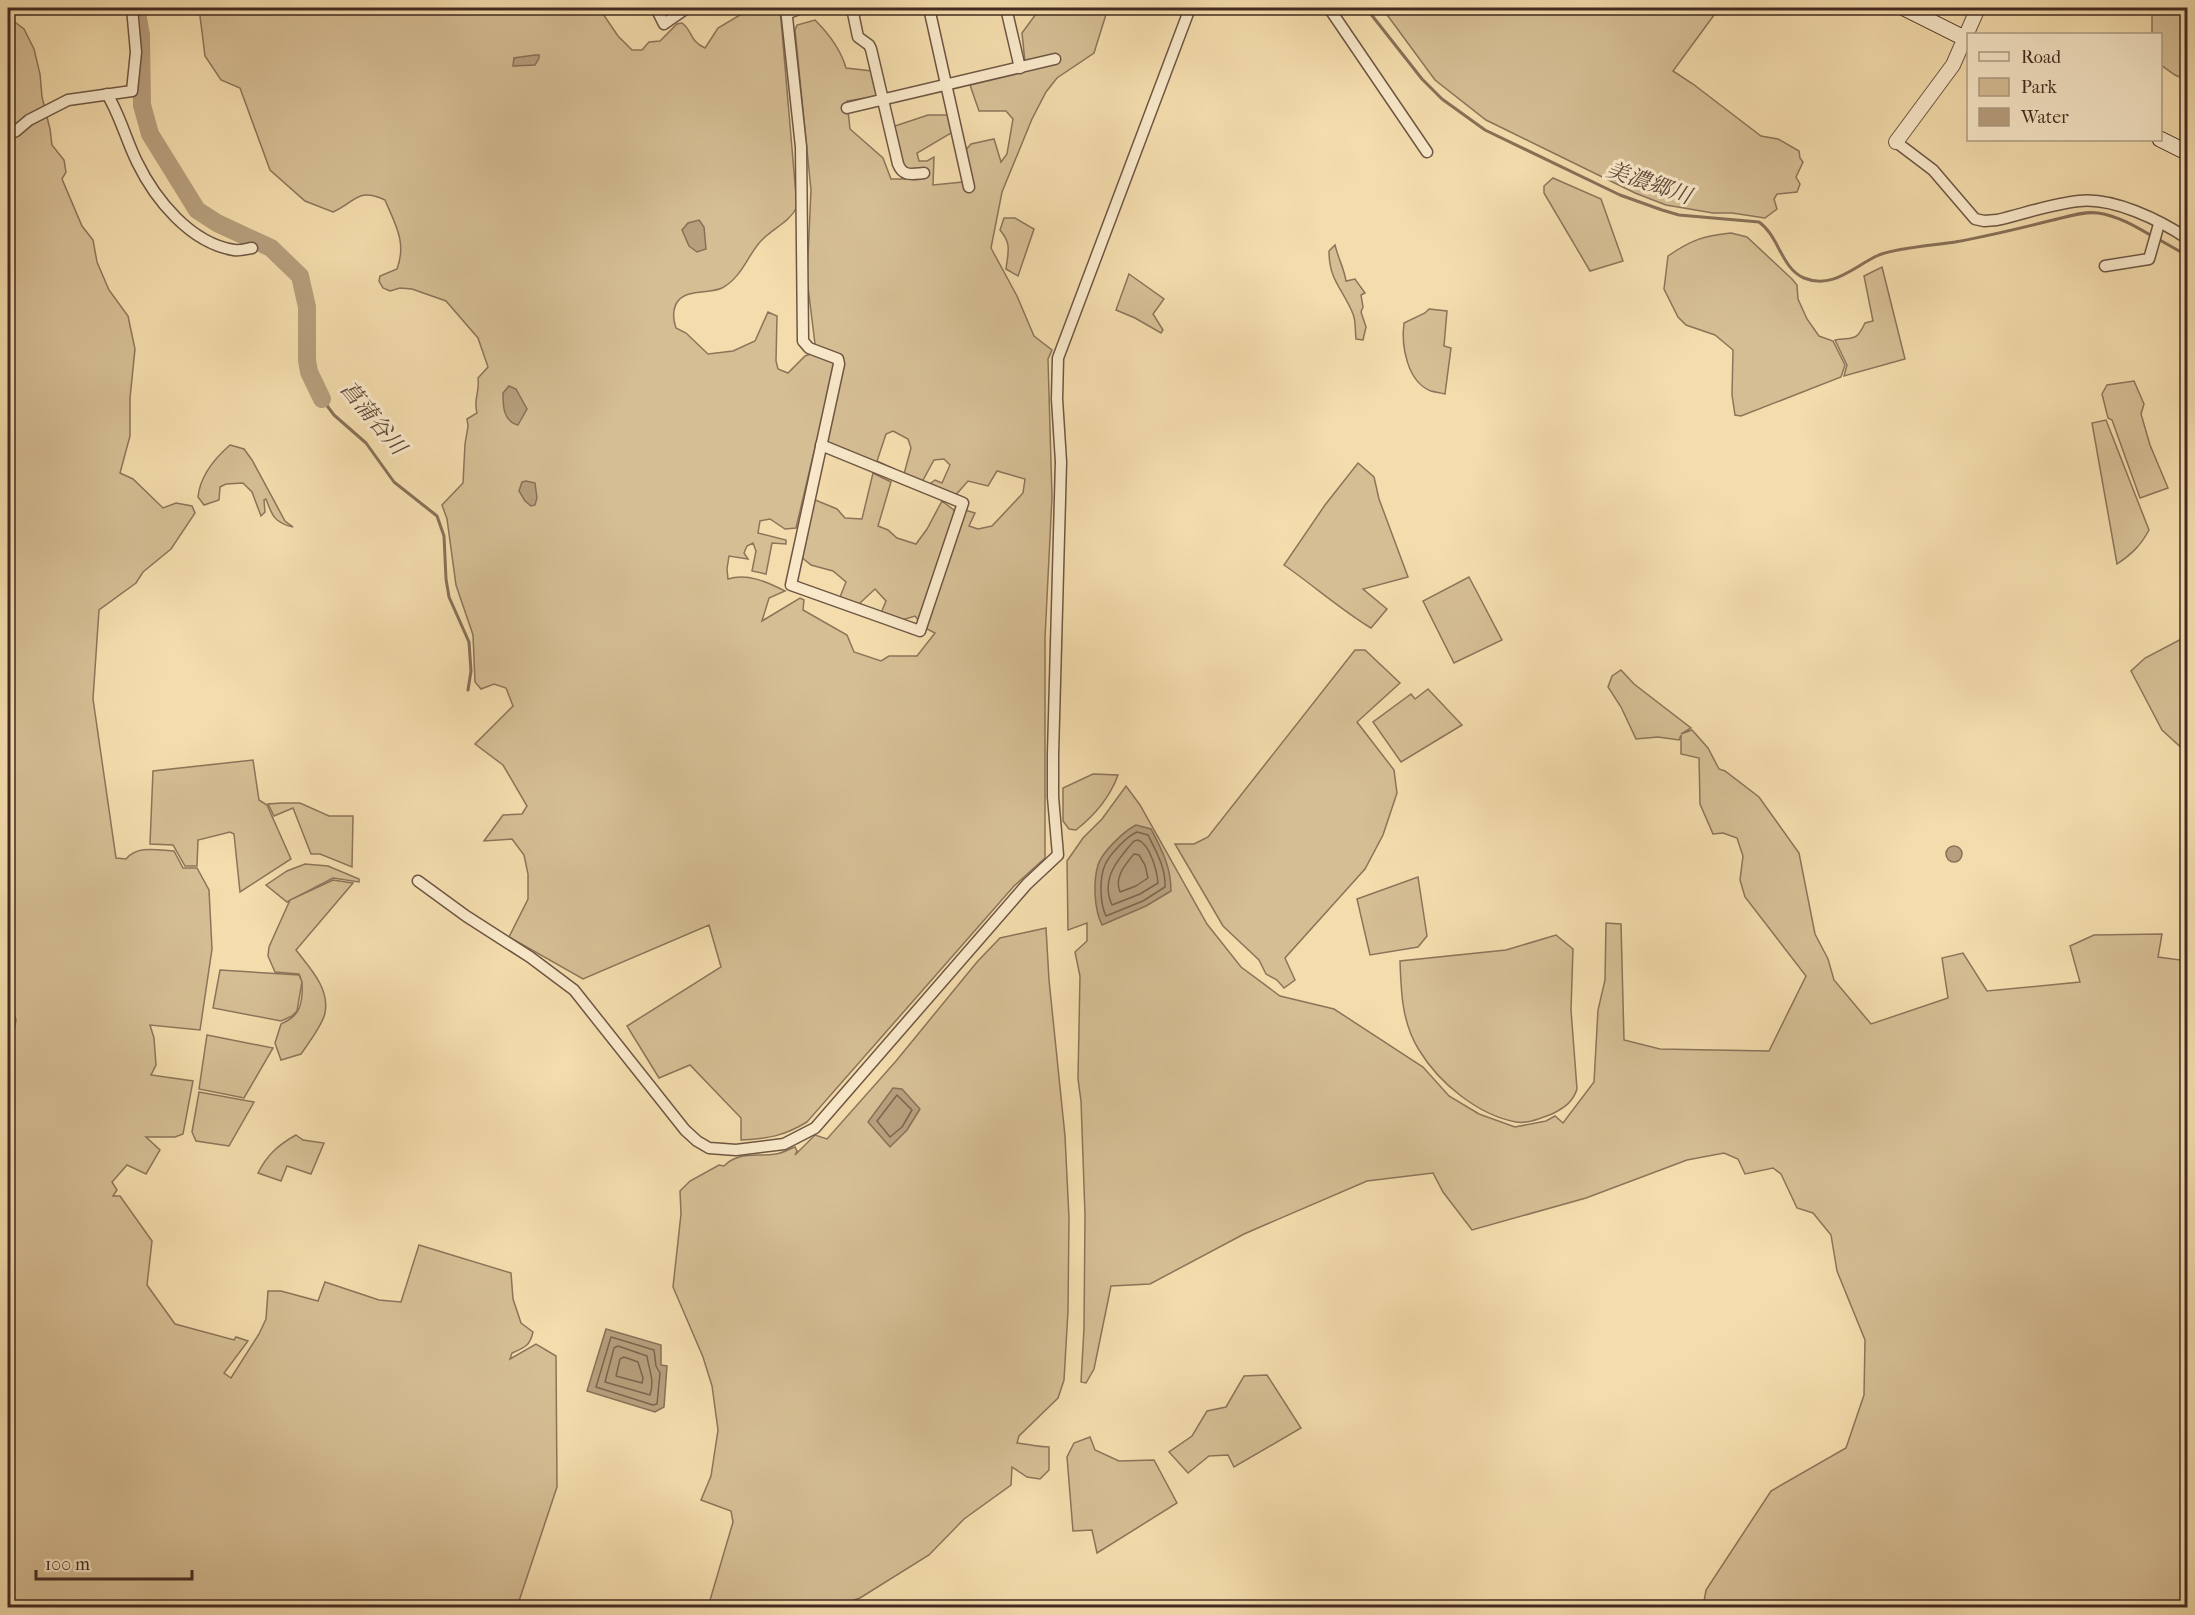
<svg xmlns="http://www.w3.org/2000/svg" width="2195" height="1615" viewBox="0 0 2195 1615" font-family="'IM FELL French Canon','Noto Serif JP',serif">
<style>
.green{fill:#d6be94;stroke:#8c745a;stroke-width:1.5;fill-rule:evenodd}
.water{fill:#b79f7d;stroke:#887058;stroke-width:1.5}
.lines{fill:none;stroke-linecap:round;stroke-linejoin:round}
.shore{stroke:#7c644f;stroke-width:1.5}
.stream{stroke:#887058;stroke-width:3}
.river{stroke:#b79f7d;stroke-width:18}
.minor-casing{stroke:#6e5644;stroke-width:13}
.tertiary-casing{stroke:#6e5644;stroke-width:16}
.secondary-casing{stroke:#422a21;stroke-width:17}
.minor{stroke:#f8e8c9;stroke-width:10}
.tertiary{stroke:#f8e8c9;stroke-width:14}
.secondary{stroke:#f8e8c9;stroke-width:15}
.labels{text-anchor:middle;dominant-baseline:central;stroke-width:6;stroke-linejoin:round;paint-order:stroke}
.water-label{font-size:22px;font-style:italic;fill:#5f4738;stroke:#f8e8c9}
</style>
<rect width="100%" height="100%" fill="#f4dcac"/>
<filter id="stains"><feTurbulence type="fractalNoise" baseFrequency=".00333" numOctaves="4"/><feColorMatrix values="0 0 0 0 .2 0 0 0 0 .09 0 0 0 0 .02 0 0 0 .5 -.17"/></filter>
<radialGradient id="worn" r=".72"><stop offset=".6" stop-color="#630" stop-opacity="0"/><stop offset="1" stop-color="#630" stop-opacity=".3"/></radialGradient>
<g class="green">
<path d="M199,8H599L618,36L632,50H642L649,42L660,41L677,24L682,23C693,31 689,41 705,48L718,28L740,15L743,8H780L797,207C789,223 771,229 760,242C747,257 741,278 722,288C709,294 687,289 678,301C672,309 673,320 676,328L686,333L708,354L733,351L755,341L768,312L777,316L776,361L778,369L788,373L805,356L816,352L807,279L811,190L795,30L797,25L815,20C828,33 841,50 846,68L872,71L877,96L847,101L850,129L883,158L891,179H913L904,169L892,127L928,115H949L953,132L917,153L919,161H927L934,157L933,185L963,182L964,152L971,144L994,139L1001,162L1007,154L1013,119L1006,111H979L970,85L1038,67L1025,62L1022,33L1036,14L1037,8H1108L1094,53L1057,78L1046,92L1032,119L1002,192L991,248L1017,296L1034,336L1052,350L1048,359L1052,497L1045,638V858L1014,886L807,1122C784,1136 767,1139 741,1140V1118L690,1065L659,1078L627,1026L721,967L709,925L583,979L509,937L528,899V874L524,855L512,839L484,841L503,815L522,814L527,806L503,765L475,744L513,706L506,688L494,684L481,689L475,682L473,635L456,585L447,519L442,505L463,483L465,444L468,426L467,419L477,413C473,399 480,393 478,378L488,367L478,338L446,301L412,289L400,288L390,291L383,288L379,281L380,276L397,269C407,242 395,224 385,200C357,187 356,202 333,212L305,201L270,170L240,88L221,80L205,56ZM893,431L908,439L911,448L904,474L922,482L934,460L944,459L950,465L942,483L935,480L927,486L954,497L968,481L988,486L997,471L1025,479L1023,493L992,526L978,529L969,526L975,513L965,510L953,524L954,510L942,501L927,529L916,544L897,538L888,530L878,526L891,482L873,473L862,519L845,518L837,509L813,499L800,556L811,565L833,571L846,582L840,597L859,604L875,589L886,601L881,613L902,620L915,616L925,628L935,633L917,656H889L881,661L854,652L847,635L803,610L804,600L800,598L762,621L769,598L785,591C767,582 748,573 728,579L727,569L729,556L748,559L744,553L747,546L753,543L756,551L752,571L766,574L772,543L786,544V540L758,533L760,521L770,519L785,529L796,528L817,439L893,472L894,469L877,461L886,434Z"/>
<polygon points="1382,8 1710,8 1717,11 1673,71 1693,84 1761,136 1778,139 1799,151 1800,158 1803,162 1796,177 1800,184 1797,192 1777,194 1774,199 1777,209 1765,218 1732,213 1713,213 1666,205 1635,193 1486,120 1435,80"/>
<polygon points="2152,8 2187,8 2187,80 2175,75 2161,65 2160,34 2152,34"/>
<path d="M8,17L24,29L34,49L40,74L42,97L50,129L52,145L64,160L66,172L62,179L82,226L93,240L97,262L109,290L128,316L135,349L130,398V436L120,473L133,479L163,508L176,503L192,506L195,513L171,549L143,572L136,583L99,610L93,699L116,858L126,859C137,845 157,850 174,851L183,868H197L209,890L212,949L200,1030L150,1025L154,1038L156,1065L151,1075L193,1081L183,1134L175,1137H146L160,1150L146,1174L127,1165L112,1182L117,1190L113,1196H120L152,1241L147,1285L175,1324L234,1340L236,1337L248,1341L224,1373L231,1378L259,1334L266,1319L268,1291H281L318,1301L325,1282L379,1300L401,1302L419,1245L511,1273L513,1299L521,1323L533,1332C530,1346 524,1348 512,1353L510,1359L536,1344L556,1356L557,1487L517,1607H8Z"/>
<polygon points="1553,178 1601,199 1623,261 1590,271 1544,193 1544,186"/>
<path d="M1004,218H1015L1034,229L1018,276L1006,269C1008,252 1012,244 1000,230Z"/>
<path d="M1731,233L1747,237L1792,279L1797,285L1798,299L1807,319L1819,336L1833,341L1845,365L1841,377L1741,416L1735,415L1732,395L1733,350L1715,335L1686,325L1678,317L1664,289L1668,256C1691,240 1703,236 1731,233Z"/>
<path d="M1335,245C1338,258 1344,268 1346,281L1355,279L1365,293L1361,295L1363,307L1361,312L1366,327L1363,340L1356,339C1355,331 1356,321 1353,314C1343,289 1329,281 1329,251Z"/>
<path d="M1882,267L1905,359L1844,376L1847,365L1835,340C1854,337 1856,342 1865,323L1873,321L1864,276Z"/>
<polygon points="1129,274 1164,299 1153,314 1163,330 1161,333 1135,318 1116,310"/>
<path d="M1429,309L1447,311L1444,346L1451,348L1445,394C1441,393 1435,392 1431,391C1407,382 1401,345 1404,323L1425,313Z"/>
<polygon points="2134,381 2144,404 2141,414 2150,445 2168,488 2140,498 2112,420 2108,418 2102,394 2107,385"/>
<path d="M2106,420L2149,530C2141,545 2132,554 2117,564L2092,423Z"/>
<path d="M230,445L244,449L252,460L285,521L293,527C275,523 272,516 266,499L264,500L265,512L261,516L252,492L243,483L226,484L220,487L219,500L204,505L198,497C200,476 214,459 230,445Z"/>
<path d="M1358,463L1374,477L1379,499L1408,577L1363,589L1387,609L1371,628C1341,610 1313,585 1284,565L1325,505Z"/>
<polygon points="1469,577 1502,640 1454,663 1423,601"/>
<polygon points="2187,636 2187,753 2162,730 2131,671 2145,658"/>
<polygon points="1355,650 1365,650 1400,683 1357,722 1394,770 1397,793 1383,835 1365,869 1285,958 1295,980 1284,988 1277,980 1266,974 1259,960 1223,926 1175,844 1194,844 1208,837"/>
<polygon points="1621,670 1634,684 1691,728 1681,734 1692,730 1708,748 1719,769 1725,771 1759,797 1799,853 1815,934 1828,959 1834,980 1871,1024 1948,998 1942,958 1963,953 1987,991 2080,982 2070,946 2094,935 2162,934 2158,957 2180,960 2187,947 2187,1607 1703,1607 1706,1590 1771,1491 1846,1448 1864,1395 1865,1340 1837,1271 1831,1235 1813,1213 1797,1208 1781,1174 1773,1168 1745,1174 1738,1159 1724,1153 1687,1160 1586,1198 1472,1230 1443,1192 1433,1173 1367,1181 1244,1234 1150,1284 1111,1286 1094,1369 1086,1383 1081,1382 1084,1328 1085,1215 1081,1101 1078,1079 1080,976 1075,952 1087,941 1087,923 1068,930 1067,861 1083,838 1102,819 1126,786 1140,805 1207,924 1241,967 1280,996 1334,1009 1423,1067 1449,1096 1479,1114 1515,1127 1546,1121 1555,1116 1563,1123 1594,1082 1598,1010 1605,980 1606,923 1621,924 1624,1040 1660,1049 1769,1051 1806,976 1745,897 1740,880 1743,856 1737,838 1723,833 1713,834 1700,804 1699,758 1681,754 1681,735 1679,740 1658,737 1636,739 1621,707 1608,687 1612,676"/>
<polygon points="1428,689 1462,725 1401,762 1373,722 1411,694 1415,699"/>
<polygon points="253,760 259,800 267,805 291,859 240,892 234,834 230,832 198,840 197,866 185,866 173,845 150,844 153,771"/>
<path d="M1093,774L1118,775C1110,797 1095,815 1076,830L1069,829L1063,821V788Z"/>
<polygon points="282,803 300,803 329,816 353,816 352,867 320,854 311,854 293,808 274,816 268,804"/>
<polygon points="305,864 328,866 359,879 359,882 333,878 287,902 266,885 287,871"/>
<polygon points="1418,877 1427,936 1418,947 1370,955 1357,899"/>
<path d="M333,880L353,883L296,950C309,967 330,988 325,1013C323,1024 308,1044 301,1054L281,1060L275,1043L281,1024C287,1021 294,1018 297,1012C303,1003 304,983 299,974L275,972L268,956L269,947L290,900Z"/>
<path d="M1046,928L1049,980L1065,1136L1069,1218L1068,1311L1064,1380L1058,1398L1019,1436L1017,1443C1028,1444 1037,1447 1049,1447V1470L1040,1479L1027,1477L1012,1467L1011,1485L964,1519L929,1555L860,1598L833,1607H708L733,1522L731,1511L701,1500L711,1476L718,1430L712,1386L703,1357L673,1287L681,1214L680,1191L690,1181L719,1165L724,1166C738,1151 757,1157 776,1154C783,1153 789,1149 795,1147L797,1151L795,1155L815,1135L827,1139L896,1061L977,962L1000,938Z"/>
<path d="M1556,935L1573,949L1571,1010L1577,1089C1573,1102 1564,1108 1552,1114C1541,1118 1528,1124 1516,1122C1478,1115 1439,1083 1419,1050C1402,1023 1401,992 1400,961L1506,950Z"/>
<polygon points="220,970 299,975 302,982 297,1011 292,1016 281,1021 213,1008"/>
<polygon points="207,1035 273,1048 244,1098 199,1089"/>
<polygon points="199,1092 254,1102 229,1146 196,1141 192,1132"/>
<path d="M296,1135L303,1140L324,1143L311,1174L287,1166L281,1181L258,1173C267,1155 278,1145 296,1135Z"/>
<polygon points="1267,1375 1301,1428 1234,1467 1228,1455 1209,1456 1188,1473 1169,1452 1192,1436 1207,1411 1226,1407 1244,1376"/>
<polygon points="1090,1437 1095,1450 1119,1461 1154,1460 1177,1503 1097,1553 1092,1530 1073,1531 1067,1457 1074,1443"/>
</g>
<g class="water">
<polygon points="535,55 539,55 539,58 535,65 513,66 514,58"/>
<polygon points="699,220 704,227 706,249 697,252 689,246 682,230 688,223"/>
<path d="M509,386L516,389L527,409L518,425C503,421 503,406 503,393Z"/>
<polygon points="526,481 535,483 537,498 535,505 531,506 525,501 519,491 522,482"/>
<path d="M1136,825L1151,829C1162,850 1171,867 1171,891L1146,906L1102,925C1094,909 1093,882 1098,865C1102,852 1124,831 1136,825Z"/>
<circle cx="1954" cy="854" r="8"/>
<polygon points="9,1011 14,1013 16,1020 14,1030 8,1034 8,1012"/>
<polygon points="893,1088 902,1089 920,1109 907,1130 890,1147 868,1122"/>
<polygon points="606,1329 661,1345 661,1365 667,1366 664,1407 655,1412 587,1391"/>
</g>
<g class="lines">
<g class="shore">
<path d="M1137,832L1148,835C1156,851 1166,868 1165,887L1143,901L1106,916C1100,904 1099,878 1105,865C1109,855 1127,836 1137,832Z"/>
<path d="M1138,840C1150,844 1157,871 1158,883L1140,894L1112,905C1100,879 1118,859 1134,841Z"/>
<path d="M1134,854L1139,855L1145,865L1148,878L1136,886L1120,892C1114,877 1125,865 1134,854Z"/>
<polygon points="897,1095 912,1110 902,1127 890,1137 877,1121"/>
<polygon points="611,1337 654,1350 656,1366 660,1373 657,1404 653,1405 596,1387"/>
<path d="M618,1346L647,1356C649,1371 655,1380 650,1395L605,1382L614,1348Z"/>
<polygon points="624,1357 638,1362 643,1378 642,1383 616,1376 620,1359"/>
</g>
<g class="stream">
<path d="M1369,8L1370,13L1422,79L1442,99L1485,130L1620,195L1662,210L1679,215L1759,222C1779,236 1781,268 1804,278C1833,290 1854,266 1879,255C1896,248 1936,245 1955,242C1988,236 2021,228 2053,220C2067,217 2083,211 2098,213C2118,216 2135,226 2152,236"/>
<polyline points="2158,239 2188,256"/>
<polyline points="322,399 334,415 366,443 394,482 437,516 444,536 446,579 449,597 469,642 471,671 468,690"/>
</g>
<polyline class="river" points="136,8 141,35 142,105 150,134 197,210 217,223 271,248 300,276 307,307 307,360 309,372 322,399"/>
<g class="minor-casing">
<g id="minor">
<polyline points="656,8 664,24 687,8"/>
<polyline points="786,8 801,147 803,341 809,348 838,359 839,364 791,585 920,631 963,503 821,445"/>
<path d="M852,8L858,37L869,45L871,49L898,164C903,177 912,174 924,173"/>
<polyline points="929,8 969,187"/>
<polyline points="1006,8 1020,68"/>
<polyline points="1329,8 1427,152"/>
<polyline points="786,14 801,8"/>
<path d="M107,94C120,115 126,140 137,162C155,199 190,243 234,250C240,251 246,249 252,248"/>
<polyline points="847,108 1055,59"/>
<polyline points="8,135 16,131 29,120 68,100 132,91 136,52 132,8"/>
<path d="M1896,142L1933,170L1975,219L1984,221L1997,220C2023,214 2051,204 2079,201C2113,197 2160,220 2188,239"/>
<polyline points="2105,266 2149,259 2159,224"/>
<polyline points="418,881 466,916 530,957 574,990 685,1130 697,1141 709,1148 736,1150 784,1144 815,1128 1027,884 1058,855 1053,797 1053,754 1061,462 1057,399 1058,358 1190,8"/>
</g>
</g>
<g class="tertiary-casing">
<polyline id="tertiary" points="1896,142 1953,65 1978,8"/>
</g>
<g class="secondary-casing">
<g id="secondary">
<polyline points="1904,8 1968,40"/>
<polyline points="2160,139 2188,153"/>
</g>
</g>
<use href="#minor" class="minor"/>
<use href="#tertiary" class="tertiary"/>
<use href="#secondary" class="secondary"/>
</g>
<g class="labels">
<g class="water-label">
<text transform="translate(1649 183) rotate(19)">美濃郷川</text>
<text transform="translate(373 418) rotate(50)">菖蒲谷川</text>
</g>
</g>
<rect width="2195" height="1615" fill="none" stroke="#f4dcac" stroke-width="30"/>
<rect x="9" y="9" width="2177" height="1597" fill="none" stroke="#422a21" stroke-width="3"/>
<rect x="15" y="15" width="2165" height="1585" fill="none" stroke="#422a21" stroke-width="1.5"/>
<rect x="1967" y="33" width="195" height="108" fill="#f8e8c9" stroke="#af9c86" stroke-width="1.5"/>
<rect x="1979" y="52" width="30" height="9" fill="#f8e8c9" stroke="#af9c86" stroke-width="1.5"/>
<text x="2021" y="63" font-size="18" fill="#422a21">Road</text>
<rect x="1979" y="78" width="30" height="18" fill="#d6be94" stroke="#af9c86" stroke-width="1.5"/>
<text x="2021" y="93" font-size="18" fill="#422a21">Park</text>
<rect x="1979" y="108" width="30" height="18" fill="#b79f7d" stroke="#af9c86" stroke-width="1.5"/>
<text x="2021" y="123" font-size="18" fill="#422a21">Water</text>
<path d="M36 1570v9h156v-9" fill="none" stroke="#422a21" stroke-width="3"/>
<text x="45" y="1570" font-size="18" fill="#422a21" stroke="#f8e8c9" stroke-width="4.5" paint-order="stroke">100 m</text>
<rect width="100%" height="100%" filter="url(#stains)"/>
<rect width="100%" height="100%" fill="url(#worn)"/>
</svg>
